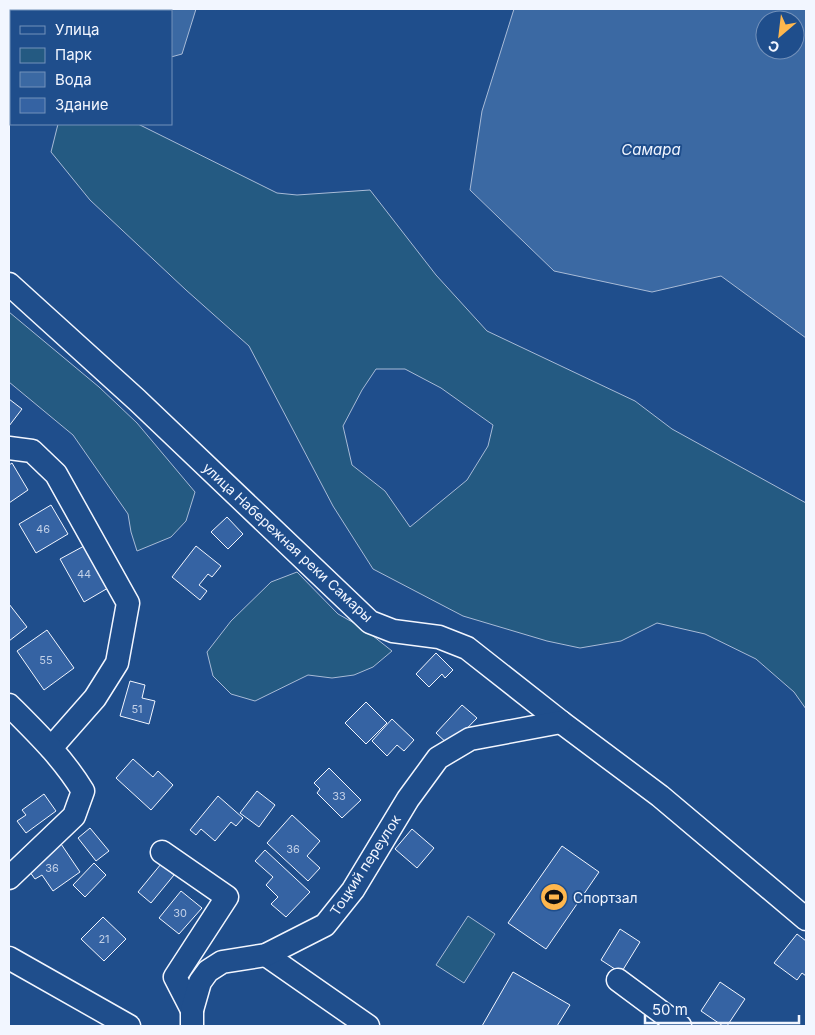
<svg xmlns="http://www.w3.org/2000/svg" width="815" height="1035" viewBox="0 0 815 1035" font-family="Inter,sans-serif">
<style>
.green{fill:#245a82;stroke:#a8bbd7;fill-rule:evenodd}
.water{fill:#3b69a3;stroke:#a8bbd7;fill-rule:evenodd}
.building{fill:#3563a3;stroke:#f2f6ff}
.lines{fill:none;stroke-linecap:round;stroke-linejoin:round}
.minor-casing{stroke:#f2f6ff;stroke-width:25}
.minor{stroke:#1f4e8c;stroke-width:22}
.labels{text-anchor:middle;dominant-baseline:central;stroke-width:4;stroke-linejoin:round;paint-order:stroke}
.number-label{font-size:11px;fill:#c3d1e8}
.street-label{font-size:14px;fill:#f2f6ff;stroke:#1f4e8c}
.poi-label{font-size:14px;fill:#f2f6ff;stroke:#1f4e8c;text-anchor:start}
.water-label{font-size:15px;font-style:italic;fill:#f2f6ff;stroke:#1f4e8c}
</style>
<rect width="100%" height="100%" fill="#1f4e8c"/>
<g class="green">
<path d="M58,124H138L277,193L297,195L370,190L436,275L487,331L635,401L672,429L806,503V709L794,692L756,659L705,634L657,623L621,641L580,648L547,641L463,616L373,569L333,506L249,346L186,290L90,200L51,152ZM376,369H405L441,388L493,425L488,446L467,480L410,527L385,491L352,465L343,426L362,390Z"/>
<polygon points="9,312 99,387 137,423 195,492 186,521 171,537 137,551 131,532 128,514 73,435 9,382"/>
<polygon points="297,572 338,614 363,628 392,651 373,667 354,675 332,678 308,675 255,701 231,694 213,676 207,652 231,621 271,582"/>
<polygon points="468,916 495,934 464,983 436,965"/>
</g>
<g class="water">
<polygon points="29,9 28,9 196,9 182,54 171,57 171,11 31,11"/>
<path d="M514,9H806V338L721,276L652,292L554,271L470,190L482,111ZM765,20H795V50H765Z"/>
</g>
<g class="building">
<polygon points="9,399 22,409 9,426"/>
<polygon points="12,463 28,490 9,503 9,465"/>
<polygon points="51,505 68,534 36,553 19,524"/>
<polygon points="227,517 243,534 228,549 211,532"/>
<polygon points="84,546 108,588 84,602 60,559"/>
<polygon points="196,546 221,566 212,577 208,574 199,585 207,591 200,600 172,577"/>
<polygon points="9,604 27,627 9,641"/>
<polygon points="47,630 74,668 44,690 17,651"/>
<polygon points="436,653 453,670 445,678 442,674 429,687 416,674"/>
<polygon points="130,681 145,685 142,698 155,701 149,724 120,716"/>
<polygon points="366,702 387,723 366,744 345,723"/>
<polygon points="462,705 477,718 450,746 436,733"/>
<polygon points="392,719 414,740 404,751 397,745 387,756 372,741"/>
<polygon points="133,759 153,777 158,771 173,785 151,810 116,778"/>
<polygon points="329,768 361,800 342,818 317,793 320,789 314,783"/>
<polygon points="257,791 275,805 259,827 240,813"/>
<polygon points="44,794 56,811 26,833 17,821 26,815 22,810"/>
<polygon points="218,796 243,818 236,826 231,822 215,841 201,829 196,835 190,830"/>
<polygon points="292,815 320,841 307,856 320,868 308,881 267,843"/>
<polygon points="90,828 109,851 96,861 78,838"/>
<polygon points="412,829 434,848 417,868 395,849"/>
<polygon points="59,841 80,872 53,891 42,875 35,879 24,864"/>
<polygon points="562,846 599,872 546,949 508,923"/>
<polygon points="265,850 310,892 286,917 271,904 278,897 266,885 273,877 255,861"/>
<polygon points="94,863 106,875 85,897 73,885"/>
<polygon points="161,864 174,875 151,903 138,892"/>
<polygon points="181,891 202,908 179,934 159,918"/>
<polygon points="103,917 126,939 104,961 81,939"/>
<polygon points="620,929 640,942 621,973 601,960"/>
<polygon points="797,934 806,941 806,976 802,973 797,980 774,963"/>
<polygon points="513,972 570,1005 557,1026 482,1026"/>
<polygon points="720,982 745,999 727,1026 723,1026 701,1011"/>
</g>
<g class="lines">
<g class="minor-casing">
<g id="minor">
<polyline points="9,284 137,400 370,622 393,631 439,637 467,648 561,722 660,796 806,919"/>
<polyline points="9,448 32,451 56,474 128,603 117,663 95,698 51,748"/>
<path d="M9,705C36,732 63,758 83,791L74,816L9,878"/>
<polyline points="162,852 227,897 175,977 192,1010"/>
<polyline points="266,955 368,1026"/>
<polyline points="9,958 129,1026"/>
<polyline points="618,980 680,1026"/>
<polyline points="192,1026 192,1010 200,982 208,971 222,962 266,955 325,925 353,890 408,799 438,758 470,739 561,722"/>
</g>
</g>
<use href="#minor" class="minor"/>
</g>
<defs>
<g id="stadium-disc" transform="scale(1.4375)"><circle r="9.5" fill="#ffb74d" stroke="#1f4e8c"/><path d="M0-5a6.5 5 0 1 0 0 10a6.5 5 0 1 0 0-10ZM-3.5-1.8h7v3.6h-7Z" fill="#111"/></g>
</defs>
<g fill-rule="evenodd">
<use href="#stadium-disc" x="554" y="897"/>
</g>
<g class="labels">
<g class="number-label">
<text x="43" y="529">46</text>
<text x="84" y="574">44</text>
<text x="46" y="660">55</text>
<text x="137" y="709">51</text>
<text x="339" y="796">33</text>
<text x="293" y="849">36</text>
<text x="52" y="868">36</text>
<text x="180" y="913">30</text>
<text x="104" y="939">21</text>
</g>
<g class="street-label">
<text transform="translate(288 542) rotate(43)">улица Набережная реки Самары</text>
<text transform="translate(365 865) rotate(-57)">Тоцкий переулок</text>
</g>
<g class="poi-label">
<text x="573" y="897">Спортзал</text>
</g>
<g class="water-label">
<text x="651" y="149">Самара</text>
</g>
</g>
<rect width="815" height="1035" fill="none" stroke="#f2f6ff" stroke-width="20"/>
<rect x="10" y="10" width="162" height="115" fill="#1f4e8c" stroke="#7391ba"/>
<rect x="20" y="26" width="25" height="8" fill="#1f4e8c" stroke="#7391ba"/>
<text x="55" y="35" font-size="15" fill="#f2f6ff">Улица</text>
<rect x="20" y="48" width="25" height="15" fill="#245a82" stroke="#7391ba"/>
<text x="55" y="60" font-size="15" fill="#f2f6ff">Парк</text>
<rect x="20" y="72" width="25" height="15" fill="#3b69a3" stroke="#7391ba"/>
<text x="55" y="85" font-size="15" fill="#f2f6ff">Вода</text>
<rect x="20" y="98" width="25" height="15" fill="#3563a3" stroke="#7391ba"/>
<text x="55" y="110" font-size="15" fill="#f2f6ff">Здание</text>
<g transform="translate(780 35) rotate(208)"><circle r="24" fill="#1f4e8c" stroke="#7391ba"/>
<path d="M0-4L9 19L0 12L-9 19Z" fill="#ffb74d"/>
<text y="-8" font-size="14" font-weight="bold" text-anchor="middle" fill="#f2f6ff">С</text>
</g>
<path d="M645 1015v8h154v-8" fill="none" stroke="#f2f6ff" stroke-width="2.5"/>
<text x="652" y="1015" font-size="15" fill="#f2f6ff" stroke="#1f4e8c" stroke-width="4" paint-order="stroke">50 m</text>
</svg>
